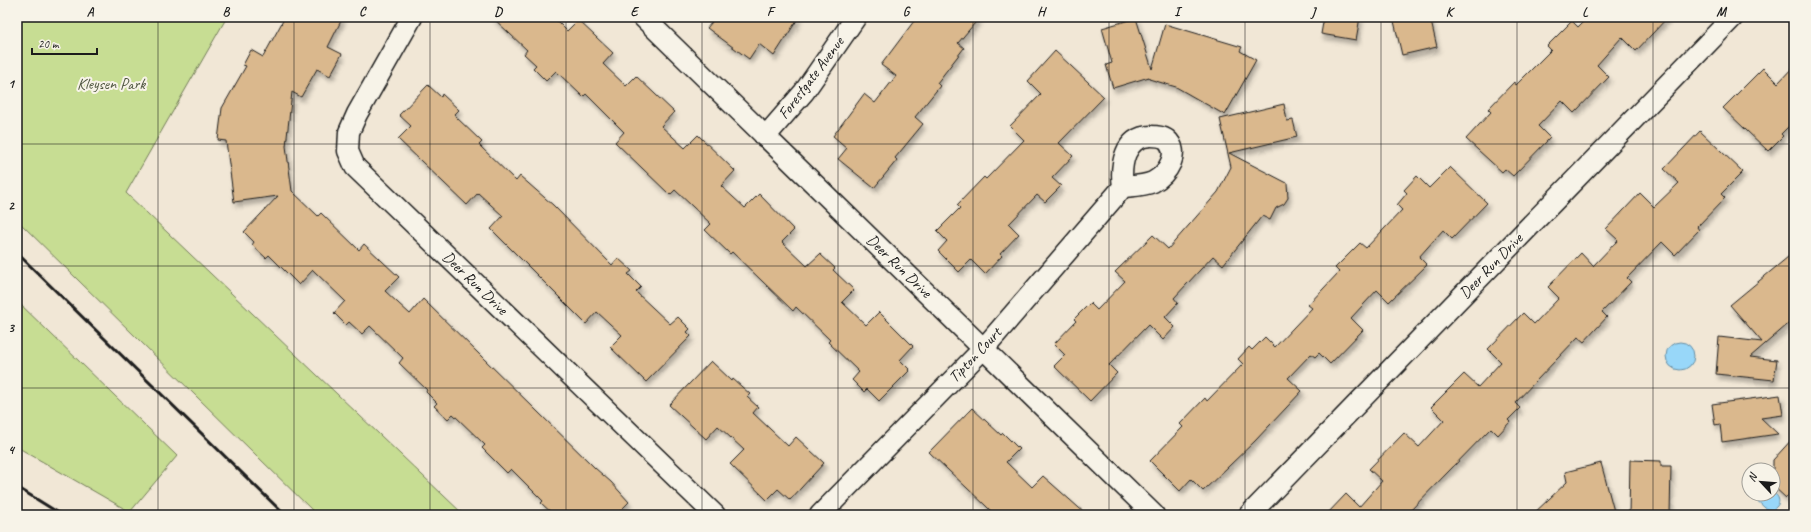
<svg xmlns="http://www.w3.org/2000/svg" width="1811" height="532" viewBox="0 0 1811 532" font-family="Caveat,sans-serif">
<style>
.green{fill:#c7dd93;stroke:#727c58}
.water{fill:#98d7f9;stroke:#668ca1}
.building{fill:#dab88d;stroke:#1c1c1c;filter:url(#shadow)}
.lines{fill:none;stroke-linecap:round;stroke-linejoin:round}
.street-casing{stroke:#1c1c1c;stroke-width:23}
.street{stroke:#f7f3e8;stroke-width:20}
.rail{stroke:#1c1c1c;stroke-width:3}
.grid{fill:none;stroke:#1c1c1c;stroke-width:1;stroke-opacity:0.55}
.labels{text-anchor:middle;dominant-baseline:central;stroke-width:4;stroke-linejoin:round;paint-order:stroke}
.street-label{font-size:16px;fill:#1c1c1c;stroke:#f7f3e8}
.park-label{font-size:16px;fill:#4f5640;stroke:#f7f3e8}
.neatline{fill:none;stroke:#1c1c1c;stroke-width:1.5}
.grid-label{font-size:13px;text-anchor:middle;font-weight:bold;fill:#1c1c1c}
</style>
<defs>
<filter id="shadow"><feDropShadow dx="2.5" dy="4.5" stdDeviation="2" flood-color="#0004"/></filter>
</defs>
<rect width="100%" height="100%" fill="#f1e7d6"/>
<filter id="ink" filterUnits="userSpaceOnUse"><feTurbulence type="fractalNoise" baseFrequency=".025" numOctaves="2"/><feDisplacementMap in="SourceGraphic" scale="8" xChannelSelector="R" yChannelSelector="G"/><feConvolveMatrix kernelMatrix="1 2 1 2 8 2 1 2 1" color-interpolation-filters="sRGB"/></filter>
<g filter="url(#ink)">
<g class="green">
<polygon points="17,17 227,17 126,193 464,515 317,515 17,220"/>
<polygon points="17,301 177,456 130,512 17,447"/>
</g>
<g class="water">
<circle cx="1680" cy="356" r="14"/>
<path d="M1773,492C1781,498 1781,505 1772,510L1765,508L1750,494H1773Z"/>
</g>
<g class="building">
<polygon points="285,17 343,17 328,47 342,54 330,76 317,69 301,97 292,92 286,146 292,191 318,216 321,213 359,250 364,244 399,277 385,291 410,314 423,299 595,468 611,482 629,502 616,515 554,515 541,503 543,501 511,469 507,473 482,448 485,445 453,414 448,419 434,406 437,403 426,392 427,390 399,363 403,358 370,326 362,334 349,322 346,325 334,313 345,301 313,270 299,285 269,255 266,258 252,245 254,242 244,232 278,196 234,202 226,141 218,140 222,108 246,66 243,65 251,50 263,57"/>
<polygon points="492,17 553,17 567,31 578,20 613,53 603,64 626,86 636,76 674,112 661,126 685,148 698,135 735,171 721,186 745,208 759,194 794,230 782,242 807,266 820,254 835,268 833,270 854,290 842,302 866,325 879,312 913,346 900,360 910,370 879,401 867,389 864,392 852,380 859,372 828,342 830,340 796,307 793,311 732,252 730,254 705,230 711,224 675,190 670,195 615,142 624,132 586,94 583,97 556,71 546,81 533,68 536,65 524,54 527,50"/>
<polygon points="716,17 799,17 774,56 759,44 749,59 707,28"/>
<polygon points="917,17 980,17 958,43 964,48 937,83 940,86 915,117 923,124 895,158 897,160 874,188 838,159 847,148 833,136 864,94 875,103 896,76 881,65"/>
<polygon points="1324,17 1360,17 1356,40 1321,34"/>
<polygon points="1393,17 1430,17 1437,47 1402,55"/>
<polygon points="1588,17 1668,17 1636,51 1622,37 1597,65 1609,77 1574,113 1562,101 1538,126 1550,138 1513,176 1505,169 1502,172 1466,139 1491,112 1488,109 1514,82 1516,85 1551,50 1547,46 1572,21 1578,27"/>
<polygon points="1136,18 1152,69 1165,24 1242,47 1240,51 1256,60 1225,115 1176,87 1149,79 1149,77 1113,88 1106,65 1112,63 1102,28"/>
<polygon points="1055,51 1104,97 1059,143 1073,156 1052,178 1061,186 1045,202 1037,195 1009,224 1019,234 1000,254 1002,256 985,274 971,260 959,272 938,251 947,241 937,231 960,208 957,205 984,177 986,179 1024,140 1010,126 1041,94 1028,81"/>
<polygon points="1794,66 1794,121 1781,134 1783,136 1768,151 1723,108 1763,68 1778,83"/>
<polygon points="428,85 441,97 442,94 459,110 454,115 482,142 479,145 516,181 520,176 553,205 612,265 618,258 632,271 628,274 641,287 636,292 670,324 678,317 690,329 687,332 691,336 646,382 610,347 622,335 597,312 586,324 491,229 503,216 478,193 467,205 398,139 411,126 399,115"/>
<polygon points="1284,104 1287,121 1293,120 1297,137 1229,153 1287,183 1288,198 1284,204 1276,208 1270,220 1262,216 1223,265 1213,256 1174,298 1178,303 1165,317 1175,327 1163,340 1148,325 1109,365 1117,373 1090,401 1054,366 1065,355 1054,344 1076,321 1074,319 1090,303 1097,310 1125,281 1115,272 1153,235 1168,249 1218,192 1231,167 1220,119"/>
<polygon points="1700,131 1743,172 1721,194 1725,198 1697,227 1699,230 1675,255 1662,242 1627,278 1631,282 1602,312 1607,317 1584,342 1578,337 1515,403 1520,408 1508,420 1510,422 1498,435 1491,428 1406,515 1326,515 1346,494 1359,507 1382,481 1369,469 1404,433 1419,447 1444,420 1431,407 1464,374 1478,387 1501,362 1488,349 1523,313 1534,324 1559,298 1548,287 1581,253 1593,266 1618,240 1606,229 1640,193 1654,207 1679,183 1664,169"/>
<polygon points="1450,167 1487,203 1452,239 1443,230 1419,257 1427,265 1389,302 1377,290 1351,318 1363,330 1330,364 1319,353 1315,357 1311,354 1288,378 1302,391 1255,441 1203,491 1191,479 1180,491 1150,461 1183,427 1180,424 1205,398 1207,401 1243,364 1238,359 1249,347 1252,350 1265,337 1275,347 1312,308 1308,305 1339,272 1335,268 1360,243 1366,248 1402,210 1397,205 1407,193 1404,190 1417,176 1429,188"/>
<polygon points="1794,252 1794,319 1750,357 1777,360 1774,380 1716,374 1719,337 1762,342 1730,305"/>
<polygon points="711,361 732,381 733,379 750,394 747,397 758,407 753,413 788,446 796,437 824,463 790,500 778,489 767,500 730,464 744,450 718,426 706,439 669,405"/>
<polygon points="1780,395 1783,415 1761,418 1778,434 1722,442 1720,424 1715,425 1712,404"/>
<polygon points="972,408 1001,435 1003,433 1019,449 1006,462 1032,487 1043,476 1087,515 995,515 986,506 929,452"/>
<polygon points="1794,437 1794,489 1786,498 1773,486 1773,460"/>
<polygon points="1630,460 1661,461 1661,466 1671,466 1670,515 1629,515"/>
<polygon points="1601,463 1615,515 1532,515 1567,482 1565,472"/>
</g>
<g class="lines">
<g class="street-casing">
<g id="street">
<polyline points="412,17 357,114 349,132 348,151 355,167 715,515"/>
<polyline points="643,17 1154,515"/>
<polyline points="765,137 804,92 856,17"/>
<path d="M820,515L984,348L1123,187C1133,186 1144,186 1153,182C1167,175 1182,152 1166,139C1161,136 1156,136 1151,136C1124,136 1120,166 1123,187"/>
<polyline points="1249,515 1733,17"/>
</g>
</g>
<use href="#street" class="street"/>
<g class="rail">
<polyline points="17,253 285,515"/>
<polyline points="17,487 62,515"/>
</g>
</g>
</g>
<path class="grid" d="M158,17V515M294,17V515M430,17V515M566,17V515M702,17V515M838,17V515M973,17V515M1109,17V515M1245,17V515M1381,17V515M1517,17V515M1653,17V515M17,144H1794M17,266H1794M17,388H1794"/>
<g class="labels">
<g class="street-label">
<text transform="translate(811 78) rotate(-53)">Forestgate Avenue</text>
<text transform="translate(899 266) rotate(44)">Deer Run Drive</text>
<text transform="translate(1491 266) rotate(-46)">Deer Run Drive</text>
<text transform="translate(475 283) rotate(44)">Deer Run Drive</text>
<text transform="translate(975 355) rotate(-47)">Tipton Court</text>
</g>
<g class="park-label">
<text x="111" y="84">Kleysen Park</text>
</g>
</g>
<rect width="1811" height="532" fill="none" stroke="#f7f3e8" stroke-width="44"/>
<g transform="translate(1761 482) rotate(296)"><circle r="19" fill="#f7f3e8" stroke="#9f9d96"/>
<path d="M0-3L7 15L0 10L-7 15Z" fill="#1c1c1c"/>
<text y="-6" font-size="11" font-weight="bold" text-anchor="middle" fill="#1c1c1c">N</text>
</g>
<path d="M32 48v6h65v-6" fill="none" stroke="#1c1c1c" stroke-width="2"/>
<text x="38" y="48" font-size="12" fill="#1c1c1c" stroke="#f7f3e8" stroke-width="3" paint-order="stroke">20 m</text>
<rect x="22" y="22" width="1767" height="488" class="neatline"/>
<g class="grid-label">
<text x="90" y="16">A</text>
<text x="226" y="16">B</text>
<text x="362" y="16">C</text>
<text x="498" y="16">D</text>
<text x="634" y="16">E</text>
<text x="770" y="16">F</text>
<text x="906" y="16">G</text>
<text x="1041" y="16">H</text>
<text x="1177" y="16">I</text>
<text x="1313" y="16">J</text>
<text x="1449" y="16">K</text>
<text x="1585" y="16">L</text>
<text x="1721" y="16">M</text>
<text x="11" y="88">1</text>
<text x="11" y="210">2</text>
<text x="11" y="332">3</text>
<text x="11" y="454">4</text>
</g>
</svg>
